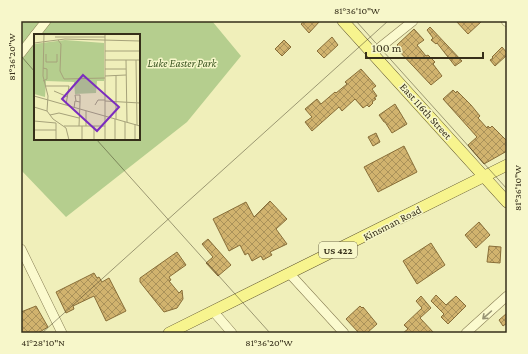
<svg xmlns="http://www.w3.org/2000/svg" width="528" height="354" viewBox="0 0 528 354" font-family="'Crimson Pro',serif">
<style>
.green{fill:#b5ce8e;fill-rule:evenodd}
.building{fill:url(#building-cross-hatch);stroke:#886e38}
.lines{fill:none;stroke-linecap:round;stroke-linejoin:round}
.minor-casing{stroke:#887e54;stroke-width:10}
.major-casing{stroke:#544929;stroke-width:12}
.minor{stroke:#fbface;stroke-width:9}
.major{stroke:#f7f48e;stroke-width:11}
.oneway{stroke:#989474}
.ticks{fill:none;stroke:#362f1a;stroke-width:1;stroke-opacity:0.45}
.labels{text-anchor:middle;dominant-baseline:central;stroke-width:3;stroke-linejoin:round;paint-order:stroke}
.shield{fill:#f7f7ca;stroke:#706b4f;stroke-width:1}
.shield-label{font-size:10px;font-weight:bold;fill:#362f1a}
.park-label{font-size:11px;font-style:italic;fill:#38531f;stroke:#f7f7ca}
.street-label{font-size:11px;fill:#362f1a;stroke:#f7f7ca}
.inset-road{fill:none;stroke:#a6a27a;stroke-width:1}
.view{fill:#7b2cbf;fill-opacity:0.15;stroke:#7b2cbf;stroke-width:2}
.inset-edge{fill:none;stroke:#362f1a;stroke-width:2}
.neatline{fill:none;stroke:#362f1a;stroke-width:1.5}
.ticks-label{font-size:10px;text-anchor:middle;fill:#362f1a}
</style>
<defs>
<pattern id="building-cross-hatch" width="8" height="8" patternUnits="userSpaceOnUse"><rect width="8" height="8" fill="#d1b36e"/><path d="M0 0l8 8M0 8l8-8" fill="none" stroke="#aa925a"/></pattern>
</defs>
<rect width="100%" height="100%" fill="#f0efba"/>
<path class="green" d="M21,21H212L241,56L187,122L66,217L21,170ZM35,35H139V139H35Z"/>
<g class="building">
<polygon points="305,21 320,21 309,33 301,24"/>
<polygon points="456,21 482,21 468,34"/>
<polygon points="430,27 462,61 455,66 437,43 436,44 431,40 433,38 427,30"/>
<polygon points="414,29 424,40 417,45 426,56 428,55 435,62 433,64 442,76 431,85 397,49 399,47 397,45"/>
<polygon points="332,37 338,45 324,58 317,51"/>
<polygon points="284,40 291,47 282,56 275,49"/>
<polygon points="502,47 507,53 507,55 495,66 490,60 493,58 492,57"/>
<polygon points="361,69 376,86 372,89 377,96 374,98 376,99 372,102 373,103 369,107 367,105 363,108 355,99 342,111 339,107 312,131 305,122 312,117 305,109 317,99 321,104 335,92 336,93 347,84 345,82"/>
<polygon points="453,90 456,93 457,91 471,105 480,116 478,118 487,128 488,126 490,128 492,126 507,141 507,151 484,164 471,149 468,145 477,137 443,99"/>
<polygon points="395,104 407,124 392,133 385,122 384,122 379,115"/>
<polygon points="376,133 380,142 373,146 368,137"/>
<polygon points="404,146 417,172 378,192 364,167"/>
<polygon points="270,201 287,219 276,229 287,244 270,252 272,255 263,260 261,256 252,261 248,253 245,255 240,245 229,251 213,219 246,202 254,217"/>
<polygon points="479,222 490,235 476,248 465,235"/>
<polygon points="208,239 231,265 218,276 206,263 213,257 202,244"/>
<polygon points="431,243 445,265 417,284 403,261"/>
<polygon points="489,246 501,247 500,263 487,262"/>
<polygon points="177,252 186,265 169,277 171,280 169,281 179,293 182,290 183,299 177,308 164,312 140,282 140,278"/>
<polygon points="94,273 97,278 99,277 102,282 109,278 126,311 106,321 94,296 73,306 74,309 66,313 56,292"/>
<polygon points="436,295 446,305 456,296 466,306 448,324 441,317 444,314 431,301"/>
<polygon points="421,296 431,308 420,318 434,333 403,333 408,329 404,325 422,308 416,301"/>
<polygon points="36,306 48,327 38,333 21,333 21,312"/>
<polygon points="360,306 362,308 363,307 377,324 367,333 359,333 346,319"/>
<polygon points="507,313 507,323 503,326 499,320"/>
</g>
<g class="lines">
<g class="minor-casing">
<g id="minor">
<polyline points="506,21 507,22"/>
<polyline points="35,35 46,21"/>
<polyline points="21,53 35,35"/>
<polyline points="373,53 413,21"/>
<polyline points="21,249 62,333"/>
<polyline points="290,274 344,333"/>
<polyline points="213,311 232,333"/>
<polyline points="466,333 507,296"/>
</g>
</g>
<g class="major-casing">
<g id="major">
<polyline points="343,21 507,202"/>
<polyline points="169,333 507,165"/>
</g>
</g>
<use href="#minor" class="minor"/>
<use href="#major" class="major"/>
</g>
<defs><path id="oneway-shaft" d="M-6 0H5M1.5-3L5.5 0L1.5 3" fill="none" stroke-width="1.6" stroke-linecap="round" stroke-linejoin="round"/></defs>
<use class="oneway" href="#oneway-shaft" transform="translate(487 315) rotate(138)"/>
<path class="ticks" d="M356,21L507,189M21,56L35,72M96,139L270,333M42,333L388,21"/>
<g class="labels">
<rect class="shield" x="319" y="242" width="38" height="16" rx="3"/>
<g class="shield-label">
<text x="338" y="250">US 422</text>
</g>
<g class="park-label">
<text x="182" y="63">Luke Easter Park</text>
</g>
<g class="street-label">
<text transform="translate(426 111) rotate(48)">East 116th Street</text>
<text transform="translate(392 223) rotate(-27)">Kinsman Road</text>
</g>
</g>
<g transform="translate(34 34)">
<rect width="106" height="106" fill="#f0efba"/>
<path d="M31,6L70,9V47H63L62,59L41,60L40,48L12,47L11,63L0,60V10Z" fill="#b5ce8e"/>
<path class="inset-road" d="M10,0L9,42L14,62L13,77L19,85L32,94L35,106M71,0V106M21,3H71M24,6L27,10L26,37L30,45L71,44M0,9L31,5L106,7M71,17H106M12,20V28H23V20M71,26H106M92,26L93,88M102,26L103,91M71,35H92M71,42L92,41M82,42V85M9,47L13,45V35L9,34M11,52H35L32,71M20,57L34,63M0,62L106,92M42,67L41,61H46V68M71,67L106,69M61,71L64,66H71M0,73L13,77M40,74L41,67L46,68L45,92M52,77V92M16,81L25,79L45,84M0,87L22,89V106M91,88V106M101,90V106M30,92H71M48,92V106M0,96H22M60,106V92M81,106V85"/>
<path class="view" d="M49,41L85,73L63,97L28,65Z"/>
<rect width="106" height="106" class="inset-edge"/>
</g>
<rect width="528" height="354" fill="none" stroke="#f7f7ca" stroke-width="44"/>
<path d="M366 52v6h117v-6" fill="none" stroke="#362f1a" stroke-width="2"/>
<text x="372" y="52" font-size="12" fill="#362f1a" stroke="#f7f7ca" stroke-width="3" paint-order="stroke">100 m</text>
<rect x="22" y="22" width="484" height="310" class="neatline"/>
<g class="ticks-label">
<text x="357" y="14">81°36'10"W</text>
<text transform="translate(11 57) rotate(-90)" y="4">81°36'20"W</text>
<text transform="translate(517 188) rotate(-90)" y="4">81°36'10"W</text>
<text x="43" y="346">41°28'10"N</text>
<text x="269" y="346">81°36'20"W</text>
</g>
</svg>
